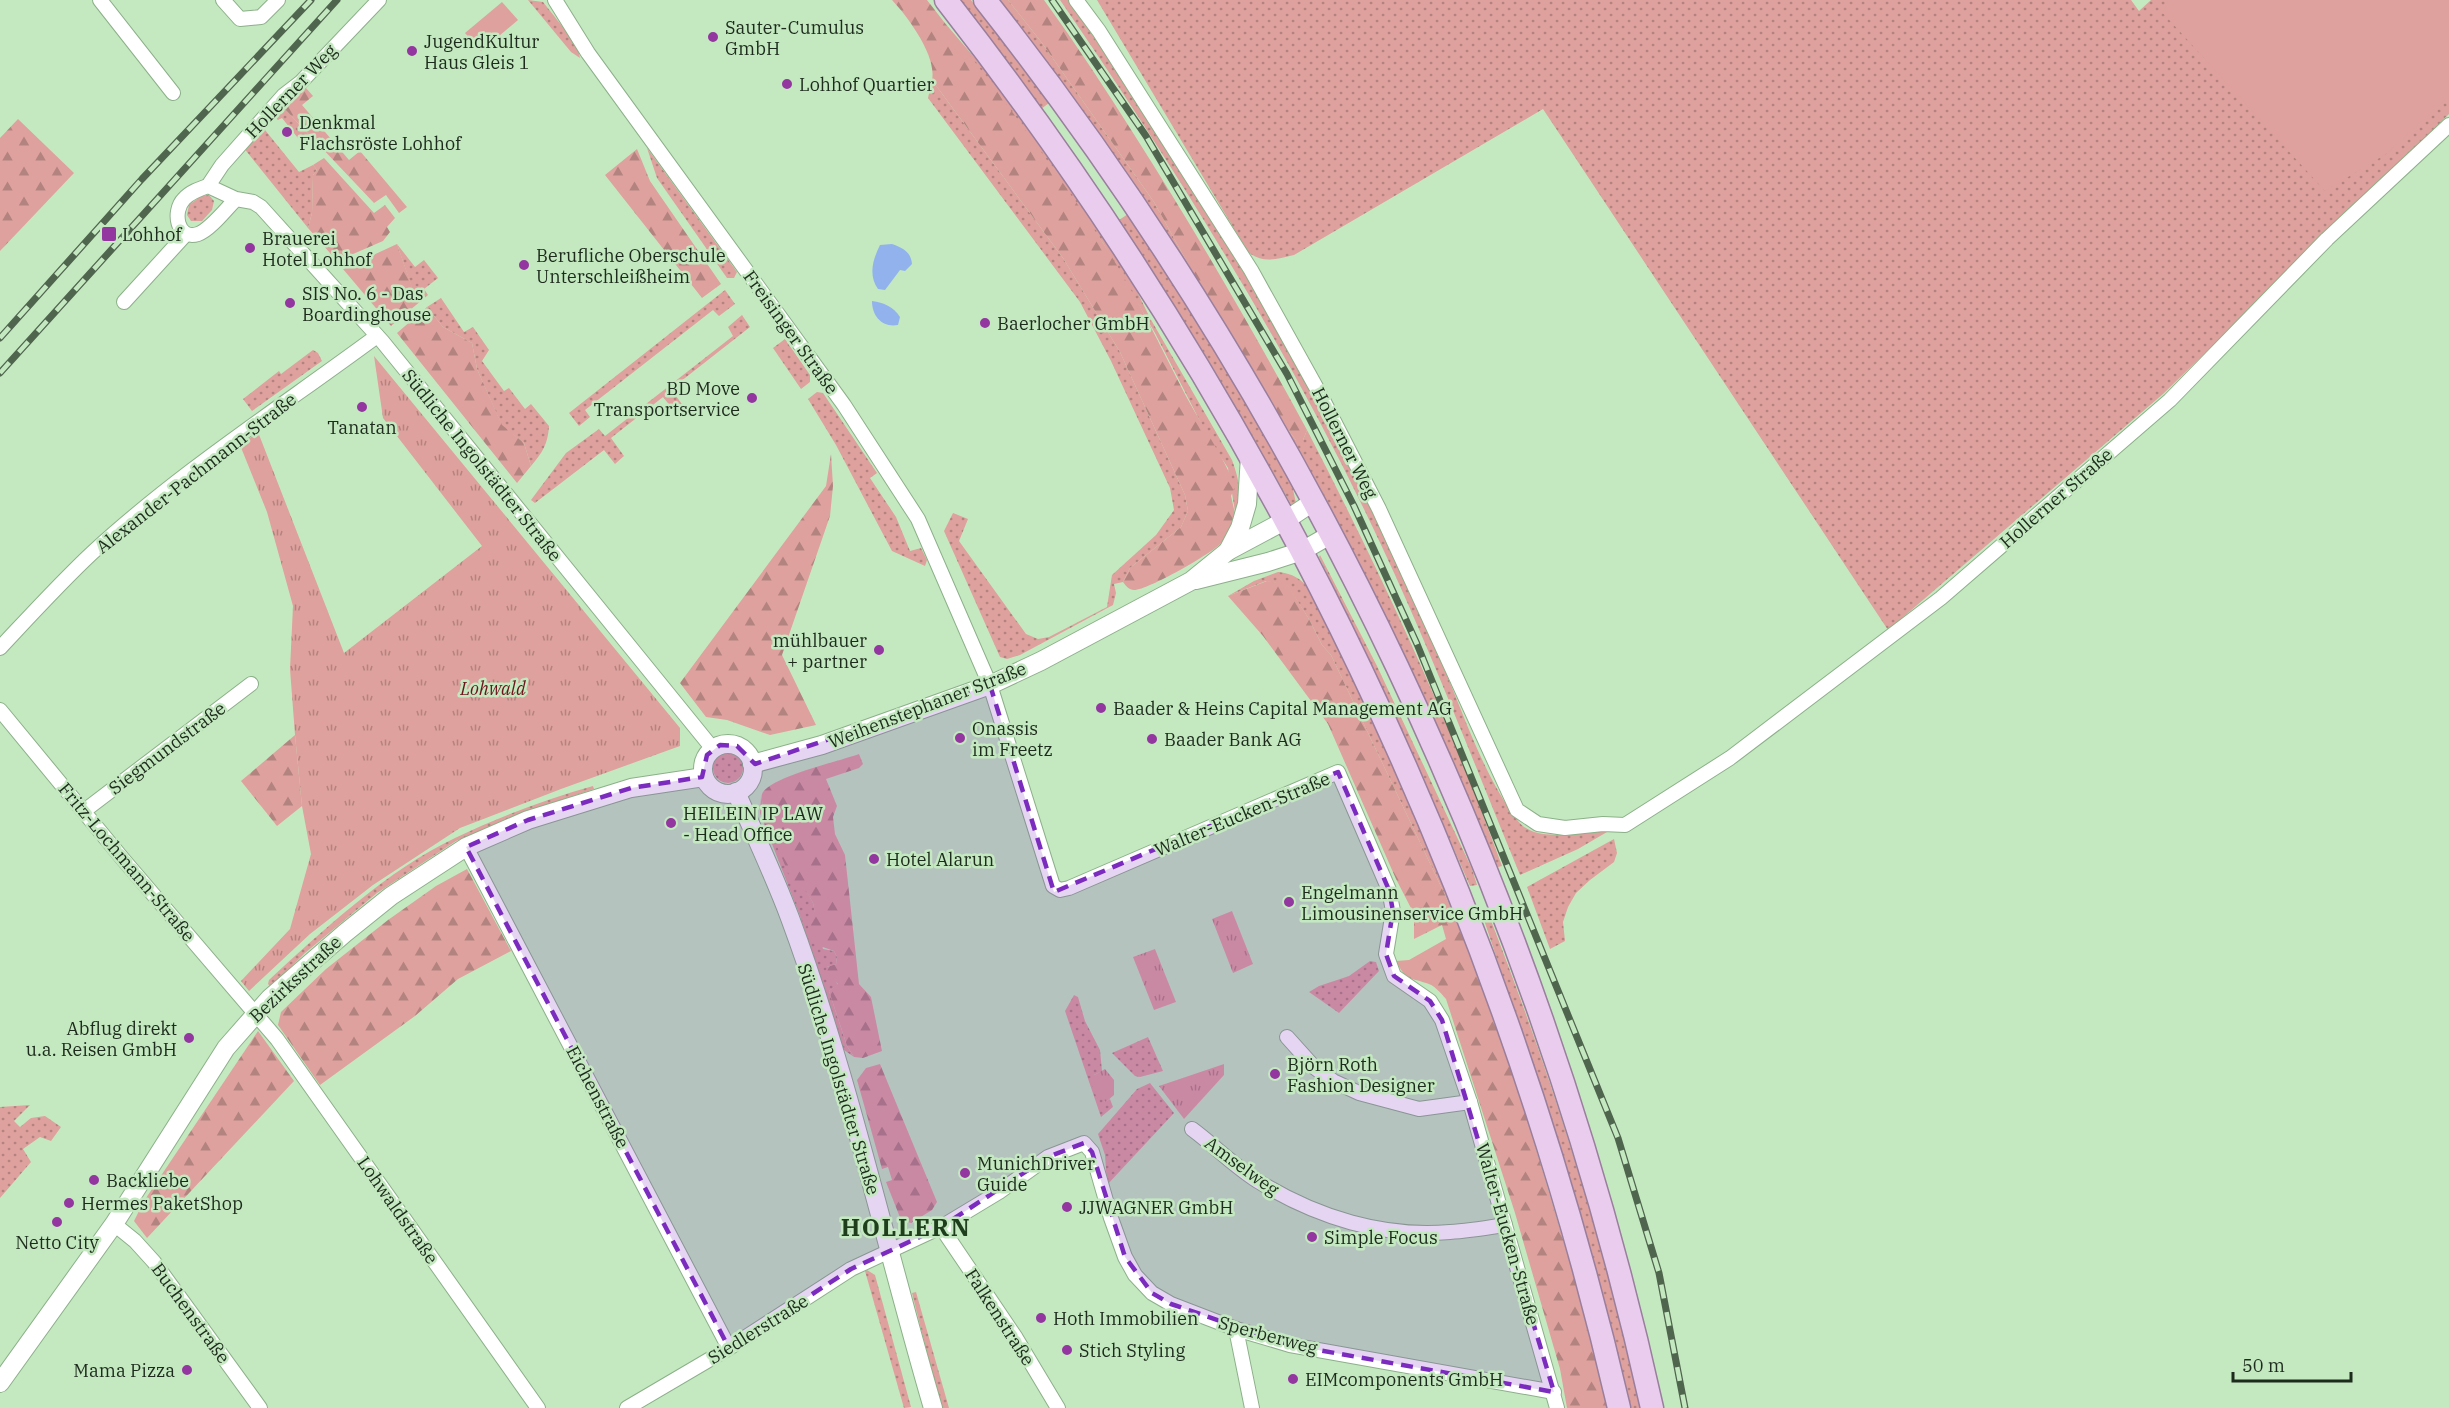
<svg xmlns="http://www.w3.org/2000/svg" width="2449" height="1408" viewBox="0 0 2449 1408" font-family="'IBM Plex Serif',serif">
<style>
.grass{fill:url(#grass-dots)}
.forest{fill:url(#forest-firs)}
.park{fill:url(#park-tufts)}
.pitch{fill:#dea19d}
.water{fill:#92b2ed}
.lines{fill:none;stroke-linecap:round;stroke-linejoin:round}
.minor-casing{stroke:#8cb089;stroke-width:16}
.tertiary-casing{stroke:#8cb089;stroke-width:20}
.primary-casing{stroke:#997e9d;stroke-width:25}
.minor{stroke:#fff;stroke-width:14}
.tertiary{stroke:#fff;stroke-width:18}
.primary{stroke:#eacdee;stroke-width:22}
.rail-casing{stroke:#50654e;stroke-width:7}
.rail{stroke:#c4e9c0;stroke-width:4.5;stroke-dasharray:14;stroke-linecap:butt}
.marked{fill:#7b2cbf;fill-opacity:0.2;stroke:#7b2cbf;stroke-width:4.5;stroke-dasharray:12 8;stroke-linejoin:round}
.poi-dot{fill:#9336a0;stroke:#c4e9c0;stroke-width:2}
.labels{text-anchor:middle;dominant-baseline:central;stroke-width:5;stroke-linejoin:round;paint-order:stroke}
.poi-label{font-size:18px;fill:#1d2b1c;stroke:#c4e9c0;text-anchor:start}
.street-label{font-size:18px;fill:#1d2b1c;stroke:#c4e9c0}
.park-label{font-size:18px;font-style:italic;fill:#6d141b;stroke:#c4e9c0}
.district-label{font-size:24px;font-weight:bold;letter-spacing:1.5px;fill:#1e3e1c;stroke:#c4e9c0}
</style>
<defs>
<pattern id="grass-dots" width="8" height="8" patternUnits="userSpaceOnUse" patternTransform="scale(1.5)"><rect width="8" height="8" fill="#dea19d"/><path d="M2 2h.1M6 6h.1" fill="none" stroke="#b3837f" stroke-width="1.8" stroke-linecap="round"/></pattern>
<pattern id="forest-firs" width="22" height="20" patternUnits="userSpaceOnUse" patternTransform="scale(1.5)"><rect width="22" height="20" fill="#dea19d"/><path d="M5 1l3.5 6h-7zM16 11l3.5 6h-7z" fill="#b3837f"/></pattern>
<pattern id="park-tufts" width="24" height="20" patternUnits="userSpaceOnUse" patternTransform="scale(1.5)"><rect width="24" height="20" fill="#dea19d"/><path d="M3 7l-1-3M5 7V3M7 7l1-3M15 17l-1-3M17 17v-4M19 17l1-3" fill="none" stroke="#b3837f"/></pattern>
</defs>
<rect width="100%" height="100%" fill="#c4e9c0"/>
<g class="grass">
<polygon points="528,0 543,2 577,45 580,58 571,52"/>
<polygon points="959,0 971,0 1049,103 1041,109"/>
<polygon points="1000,0 1008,0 1042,43 1154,202 1192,271 1099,135"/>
<path d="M1060,0H1068C1157,126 1239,258 1312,394C1329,428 1349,461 1365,495C1394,555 1422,616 1448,678C1468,726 1486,779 1518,821C1536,844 1578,832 1602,829L1607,832L1578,849L1520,875C1475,766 1433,656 1383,549C1293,356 1180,175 1060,0Z"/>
<path d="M1097,0H2131L2139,11L2151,0H2449V114L2163,394L1888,630L1543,109L1294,255C1276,259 1263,264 1248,252Z"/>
<path d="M944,22L992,78L1041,143L1131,279L1150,318L1232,460C1240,482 1242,496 1236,518L1228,468L1209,439L1155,333L1103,243Z"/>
<polygon points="932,80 1063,258 1120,352 1185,495 1188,511 1181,527 1130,568 1123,582 1114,584 1116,593 1113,605 1020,655 1007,659 1000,657 944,531 953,513 968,519 959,541 1026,634 1038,639 1049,637 1107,607 1112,575 1156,535 1174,510 1170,488 1111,361 1080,302 928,98"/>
<polygon points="282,106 314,140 305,147 282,118 278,120 273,115"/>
<polygon points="261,125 299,172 313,165 317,170 313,175 312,213 308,228 243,147"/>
<polygon points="647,148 737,272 734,278 727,278 657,178"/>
<polygon points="209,195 214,201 212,210 202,221 191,221 187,215 189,205 201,196"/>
<polygon points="1128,214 1217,353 1292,485 1296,503 1292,506 1209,361 1119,220"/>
<polygon points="397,244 415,267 424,260 438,278 424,289 428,295 422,300 412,288"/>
<polygon points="725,290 735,304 719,316 713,310 585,410 590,417 579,426 569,413"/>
<path d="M441,298L464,332L473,327L489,350L482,361L504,391L509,388L525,409L531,404L549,426C548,444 542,453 531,466L524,443L502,426L477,369L472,343L443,327L427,307Z"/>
<polygon points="742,315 750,327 671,389 684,407 676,413 663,397 611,438 624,456 615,464 604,450 535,503 531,500 566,453 599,429 605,436 733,336 728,327"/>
<polygon points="785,339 810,375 810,382 801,389 773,348"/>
<polygon points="313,350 318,353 322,361 252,411 243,399 279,371 281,374"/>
<polygon points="817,392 823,393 877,473 870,478 896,517 910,551 921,548 927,560 925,566 892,551 836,445 808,399"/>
<path d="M1278,417L1296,440H1303L1307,430C1380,571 1448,717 1502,866L1498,867L1387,620L1354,554Z"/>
<polygon points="1320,555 1377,666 1472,869 1477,885 1470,886 1392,708 1329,578 1319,557"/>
<path d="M1278,572C1300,574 1308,586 1319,604L1426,839L1455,916L1331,655L1322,645L1309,619L1287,585L1266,581L1228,596L1254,581Z"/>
<circle cx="728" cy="768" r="15"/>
<path d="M593,786L594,789L531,810L456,841L377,893L305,953L271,987L268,984L269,980C323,930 389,869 455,838C499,817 546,799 593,786Z"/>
<polygon points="761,796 764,810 813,903 823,949 834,951 837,957 836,964 827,967 838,985 829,991 847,1046 854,1057 844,1050 838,1035 800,916 760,813"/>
<polygon points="1614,839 1617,853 1614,862 1590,880 1576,893 1568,907 1563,922 1565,941 1550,949 1527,887"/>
<path d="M1490,918C1552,1077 1603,1241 1642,1408H1629L1599,1284L1571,1181L1484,920Z"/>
<polygon points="1370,961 1376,962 1379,971 1339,1013 1309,992 1319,986 1349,976"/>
<polygon points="1074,995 1078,997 1085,1021 1100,1050 1102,1071 1094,1075 1105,1102 1110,1099 1113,1107 1101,1117 1065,1011"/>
<polygon points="1148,1037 1163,1071 1140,1077 1135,1076 1112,1053"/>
<polygon points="1150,1083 1174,1113 1107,1185 1105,1155 1098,1134 1137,1089"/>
<polygon points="30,1105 14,1121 20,1127 31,1118 45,1116 61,1127 51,1141 40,1137 23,1149 31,1162 0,1198 0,1107"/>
<polygon points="867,1270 875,1275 911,1407 904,1408 865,1271"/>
<polygon points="916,1292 949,1408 941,1408 912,1293"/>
</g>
<g class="forest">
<path d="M892,0H927C988,78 1049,159 1103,243C1135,292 1160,346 1187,398C1203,428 1223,455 1235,486L1231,496L1236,518C1232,526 1227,536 1221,543C1213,553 1146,591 1134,590C1129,590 1126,586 1123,582L1130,568L1181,527L1188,511L1185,495L1120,352L1063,258L932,80C937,56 908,17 892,0Z"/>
<path d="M1008,0H1044C1076,44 1106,90 1135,136C1196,232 1253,330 1307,430L1303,440H1296L1278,417L1192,271L1154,202L1042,43Z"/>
<polygon points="306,88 313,96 302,105 349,160 360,151 407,207 399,213 386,195 374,203 282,106 296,93"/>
<polygon points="18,119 74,173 0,251 0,138"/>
<polygon points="637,149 650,181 721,284 702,298 605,175"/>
<polygon points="324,158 374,213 385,205 395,218 387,227 390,232 383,241 337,261 308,228 312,213 313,175 317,170 313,165"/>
<polygon points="397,244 412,287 422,300 391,326 343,269"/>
<polygon points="427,307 443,327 472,343 477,369 502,425 524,443 531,466 517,483 397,333"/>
<polygon points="831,454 833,486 830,516 782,655 816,725 770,735 727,720 706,717 680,683 826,486"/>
<path d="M1267,581L1287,584L1309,619L1322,645L1331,655L1455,916L1512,1068L1582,1303L1607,1408H1567L1560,1369L1515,1213L1446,999C1440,992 1434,985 1426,983C1407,977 1406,980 1396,961L1409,960L1446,939L1442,925L1414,939V914L1396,879L1328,724L1263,636L1228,596Z"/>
<polygon points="295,735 302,806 277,826 241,781"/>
<path d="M859,754L863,764L859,768L826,779L837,806L833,817L835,834L845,855L859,984L871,997L882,1051L863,1058L854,1057L847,1046L829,991L838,984L826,972L827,967L836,964L837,957L834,951L814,944L807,923L815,915L813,903L806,891L795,889C789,873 758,806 762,794C769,777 840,761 859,754Z"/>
<polygon points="467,869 511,951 458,979 415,1016 320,1085 278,1025 281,1012 326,969 388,920 436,886"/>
<polygon points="258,1031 294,1081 147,1238 134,1221 144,1201"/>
<polygon points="880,1064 937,1202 932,1210 911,1223 901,1220 886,1182 892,1180 888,1167 882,1169 857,1080 866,1068"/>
</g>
<g class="park">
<polygon points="374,356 680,728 680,746 561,789 460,828 373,885 310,934 249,991 241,981 290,929 311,854 302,806 295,735 290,669 293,606 267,512 240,445 258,432 344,653 482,546 383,418"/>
<polygon points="1232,911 1253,964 1233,973 1212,919"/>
<polygon points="1155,949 1176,1002 1154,1010 1133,957"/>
<polygon points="1224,1064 1224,1075 1184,1119 1159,1086"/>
<polygon points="1105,1069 1114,1080 1114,1095 1106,1102 1096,1096 1092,1085 1094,1075"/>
</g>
<g class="pitch">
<polygon points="2169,0 2449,0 2449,96 2386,154 2325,191 2162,12"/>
<polygon points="502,2 518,20 481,51 465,33"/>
</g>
<g class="water">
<path d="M892,244C903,248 911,252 912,264L905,271L900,270L885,290L878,289C868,275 873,259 880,245Z"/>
<path d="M872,301C884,303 893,306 900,317L898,325C882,328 872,316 872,301Z"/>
</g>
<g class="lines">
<g class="minor-casing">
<g id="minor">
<polyline points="100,0 173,93"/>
<polyline points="223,0 240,19 261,17 278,0"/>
<polyline points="555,0 588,53 844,405 918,519 990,685 1053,886 1060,890 1069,888 1338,772 1389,890 1393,911 1386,954 1394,976 1430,1001 1442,1020 1470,1102 1557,1408"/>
<polyline points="1076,0 1099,31 1251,270 1321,396 1379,509 1517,810 1538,824 1565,828 1603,824 1625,825 1730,758 1941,598 2170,400 2327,239 2449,125"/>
<polyline points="208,186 222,165 284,95 301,82 379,0"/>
<path d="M236,199C227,208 210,230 198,234C177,241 172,211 184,199C190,192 199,189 208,186L236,199L253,202L261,207L382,341L713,749"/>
<polyline points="124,302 186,234"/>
<path d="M0,648C30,616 60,583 92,553C180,472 281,407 377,336"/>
<polyline points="0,710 122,858 277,1039 538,1408"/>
<polyline points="84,811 251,684"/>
<polyline points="466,847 729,1348"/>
<polyline points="1287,1037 1314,1067 1333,1081 1359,1093 1419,1109 1470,1102"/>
<path d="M1192,1129C1215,1146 1236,1168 1261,1183C1317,1217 1383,1238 1450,1232C1468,1231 1486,1228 1505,1225"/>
<polyline points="114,1224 135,1241 154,1262 260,1408"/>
<polyline points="941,1227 1016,1338 1058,1408"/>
<polyline points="1236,1329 1252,1408"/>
<polyline points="627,1408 729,1348 851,1269 941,1227 999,1192 1048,1157 1084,1143 1092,1152 1111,1218 1125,1257 1135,1275 1152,1293 1171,1304 1236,1329 1290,1345 1554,1392"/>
</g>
</g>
<g class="tertiary-casing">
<g id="tertiary">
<polyline points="1228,551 1240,528 1247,504 1250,456"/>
<polyline points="1196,580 1268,562 1302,551 1330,535"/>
<circle cx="728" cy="769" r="25"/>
<polyline points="752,764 822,745 990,685 1041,661 1191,581 1228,551 1286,520 1313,502"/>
<path d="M736,792C754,833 774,875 790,918C849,1077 885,1245 933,1408"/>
<polyline points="0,1383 114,1224 226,1048 270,998 345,933 391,896 466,847 528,820 631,788 704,777"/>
</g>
</g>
<g class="primary-casing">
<g id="primary">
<path d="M946,0C1271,416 1500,894 1619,1408"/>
<path d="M985,0C1307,408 1540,901 1652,1408"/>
</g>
</g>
<use href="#minor" class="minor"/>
<use href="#tertiary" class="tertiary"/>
<use href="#primary" class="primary"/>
<g class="rail-casing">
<g id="rail">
<polyline points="1052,0 1146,136 1287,374 1354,506 1417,644 1618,1138 1659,1273 1685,1408"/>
<polyline points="0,338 142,179 311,0"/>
<polyline points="0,373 337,0"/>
</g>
</g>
<use href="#rail" class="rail"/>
</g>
<path class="marked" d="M990,685L1054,892L1338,772L1389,890L1393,911L1386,954L1394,976L1430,1001L1442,1020L1554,1392L1290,1345L1171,1304L1152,1293L1125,1257L1092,1152L1084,1143L1048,1157L941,1227L851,1269L729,1348L466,847L528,820L631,788L702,777L707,755L720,745L737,746L755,764Z"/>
<g class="poi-dot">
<circle cx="713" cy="37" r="6"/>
<circle cx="412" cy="51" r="6"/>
<circle cx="787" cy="84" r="6"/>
<circle cx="287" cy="132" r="6"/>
<rect x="101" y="226" width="16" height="16" rx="3"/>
<circle cx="250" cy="248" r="6"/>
<circle cx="524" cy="265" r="6"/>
<circle cx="290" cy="303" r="6"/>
<circle cx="985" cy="323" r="6"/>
<circle cx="752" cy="398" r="6"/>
<circle cx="362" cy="407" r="6"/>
<circle cx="879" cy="650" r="6"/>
<circle cx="1101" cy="708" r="6"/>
<circle cx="960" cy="738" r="6"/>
<circle cx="1152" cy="739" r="6"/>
<circle cx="671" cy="823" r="6"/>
<circle cx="874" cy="859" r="6"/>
<circle cx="1289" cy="902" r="6"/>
<circle cx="189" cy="1038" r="6"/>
<circle cx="1275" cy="1074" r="6"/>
<circle cx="965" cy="1173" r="6"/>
<circle cx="94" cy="1180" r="6"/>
<circle cx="69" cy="1203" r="6"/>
<circle cx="1067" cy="1207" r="6"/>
<circle cx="57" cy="1222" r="6"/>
<circle cx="1312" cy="1237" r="6"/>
<circle cx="1041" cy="1318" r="6"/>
<circle cx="1067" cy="1350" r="6"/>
<circle cx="187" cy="1370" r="6"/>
<circle cx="1293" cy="1379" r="6"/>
</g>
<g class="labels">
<g class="poi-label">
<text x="725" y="27">Sauter-Cumulus<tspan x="725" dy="21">GmbH</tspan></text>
<text x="424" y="41">JugendKultur<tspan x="424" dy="21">Haus Gleis 1</tspan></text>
<text x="799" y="84">Lohhof Quartier</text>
<text x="299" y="122">Denkmal<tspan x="299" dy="21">Flachsröste Lohhof</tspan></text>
<text x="122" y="234">Lohhof</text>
<text x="262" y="238">Brauerei<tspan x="262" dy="21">Hotel Lohhof</tspan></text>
<text x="536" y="255">Berufliche Oberschule<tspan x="536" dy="21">Unterschleißheim</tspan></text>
<text x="302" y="293">SIS No. 6 - Das<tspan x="302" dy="21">Boardinghouse</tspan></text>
<text x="997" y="323">Baerlocher GmbH</text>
<text x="740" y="388" text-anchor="end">BD Move<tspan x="740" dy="21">Transportservice</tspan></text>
<text x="362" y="427" text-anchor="middle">Tanatan</text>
<text x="867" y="640" text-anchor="end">mühlbauer<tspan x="867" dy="21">+ partner</tspan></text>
<text x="1113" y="708">Baader &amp; Heins Capital Management AG</text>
<text x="972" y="728">Onassis<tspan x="972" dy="21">im Freetz</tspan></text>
<text x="1164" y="739">Baader Bank AG</text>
<text x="683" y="813">HEILEIN IP LAW<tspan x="683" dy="21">- Head Office</tspan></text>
<text x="886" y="859">Hotel Alarun</text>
<text x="1301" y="892">Engelmann<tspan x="1301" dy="21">Limousinenservice GmbH</tspan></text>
<text x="177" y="1028" text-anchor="end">Abflug direkt<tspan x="177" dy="21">u.a. Reisen GmbH</tspan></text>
<text x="1287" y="1064">Björn Roth<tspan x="1287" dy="21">Fashion Designer</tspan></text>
<text x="977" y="1163">MunichDriver<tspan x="977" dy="21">Guide</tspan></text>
<text x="106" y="1180">Backliebe</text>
<text x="81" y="1203">Hermes PaketShop</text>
<text x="1079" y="1207">JJWAGNER GmbH</text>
<text x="1324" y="1237">Simple Focus</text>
<text x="57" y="1242" text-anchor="middle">Netto City</text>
<text x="1053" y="1318">Hoth Immobilien</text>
<text x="1079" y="1350">Stich Styling</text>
<text x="175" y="1370" text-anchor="end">Mama Pizza</text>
<text x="1305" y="1379">EIMcomponents GmbH</text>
</g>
<g class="street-label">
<text transform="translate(291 91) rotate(-46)">Hollerner Weg</text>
<text transform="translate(791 332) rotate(54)">Freisinger Straße</text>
<text transform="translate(1345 443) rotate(63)">Hollerner Weg</text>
<text transform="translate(482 465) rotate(51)">Südliche Ingolstädter Straße</text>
<text transform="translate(196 473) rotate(-38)">Alexander-Pachmann-Straße</text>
<text transform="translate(2056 498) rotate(-41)">Hollerner Straße</text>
<text transform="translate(927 705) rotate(-21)">Weihenstephaner Straße</text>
<text transform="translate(167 748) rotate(-37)">Siegmundstraße</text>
<text transform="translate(1242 814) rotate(-23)">Walter-Eucken-Straße</text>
<text transform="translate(127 862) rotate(50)">Fritz-Lochmann-Straße</text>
<text transform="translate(295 979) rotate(-43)">Bezirksstraße</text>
<text transform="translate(839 1079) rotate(73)">Südliche Ingolstädter Straße</text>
<text transform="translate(598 1097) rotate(62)">Eichenstraße</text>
<text transform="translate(1242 1166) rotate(36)">Amselweg</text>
<text transform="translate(398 1210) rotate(55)">Lohwaldstraße</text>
<text transform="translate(1508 1234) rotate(74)">Walter-Eucken-Straße</text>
<text transform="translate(191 1313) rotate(54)">Buchenstraße</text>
<text transform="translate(1000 1317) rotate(57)">Falkenstraße</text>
<text transform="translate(758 1329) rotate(-32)">Siedlerstraße</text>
<text transform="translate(1268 1335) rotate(15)">Sperberweg</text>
</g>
<g class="park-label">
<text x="493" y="688">Lohwald</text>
</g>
<g class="district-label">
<text x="906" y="1227">HOLLERN</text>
</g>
</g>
<path d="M2233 1372v9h118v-9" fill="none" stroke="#1d2b1c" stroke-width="3"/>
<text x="2242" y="1372" font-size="18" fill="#1d2b1c" stroke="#c4e9c0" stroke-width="4.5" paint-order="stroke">50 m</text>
</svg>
